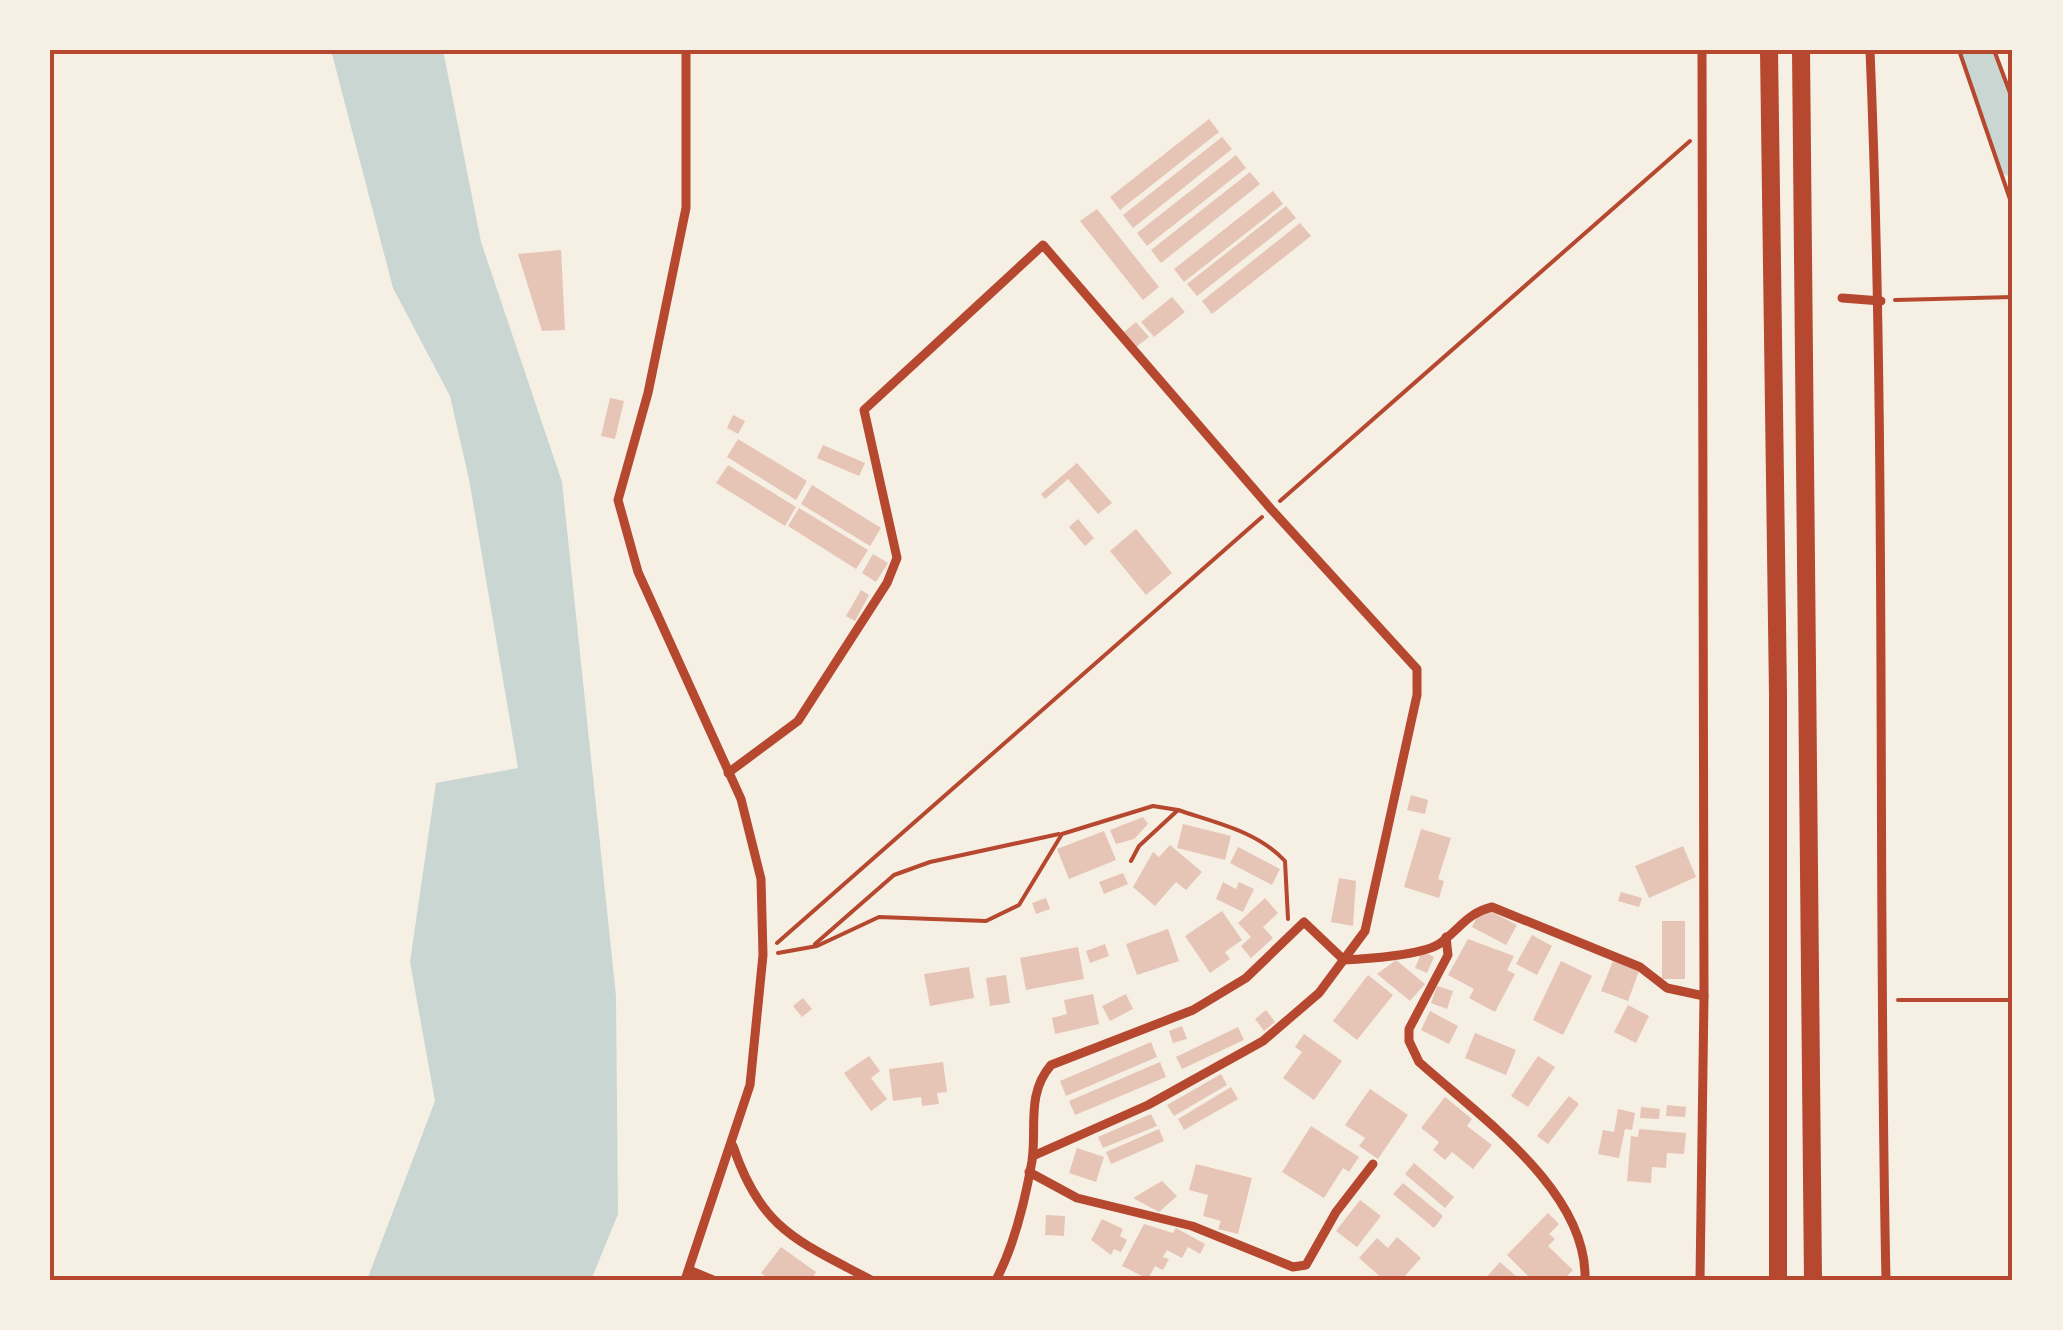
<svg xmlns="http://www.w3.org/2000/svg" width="2063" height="1330" viewBox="0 0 2063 1330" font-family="'Alegreya Sans',sans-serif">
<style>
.water{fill:#c9d6d2}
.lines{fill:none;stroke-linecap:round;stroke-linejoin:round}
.river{stroke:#c9d6d2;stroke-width:35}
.building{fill:#e6c5b7}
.path{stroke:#b5482f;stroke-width:4}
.minor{stroke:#b5482f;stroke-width:9}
.motorway{stroke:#b5482f;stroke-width:18}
.neatline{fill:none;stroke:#b5482f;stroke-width:4}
</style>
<rect width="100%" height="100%" fill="#f6efe4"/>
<polygon class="water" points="331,50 443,50 481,242 562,482 616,996 618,1214 591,1280 367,1280 435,1101 410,962 436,783 518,768 469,479 450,396 393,288"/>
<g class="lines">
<polyline class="river" points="1978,50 2013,159"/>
</g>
<g class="building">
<polygon points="1209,119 1219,132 1120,210 1110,197"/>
<polygon points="1222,137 1232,149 1133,228 1123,215"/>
<polygon points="1236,155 1246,168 1147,246 1137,233"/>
<polygon points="1250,172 1260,184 1161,263 1151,250"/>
<polygon points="1273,191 1283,204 1184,282 1174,269"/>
<polygon points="1286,206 1296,218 1197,296 1187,284"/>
<polygon points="1097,209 1159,287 1143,300 1080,221"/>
<polygon points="1300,223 1311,236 1212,314 1202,301"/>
<polygon points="561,250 565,330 542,331 518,254"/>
<polygon points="1172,297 1185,312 1154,337 1141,322"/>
<polygon points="1136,322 1149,337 1136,347 1124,332"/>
<polygon points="610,398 624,401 615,439 601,436"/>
<polygon points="733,415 745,421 738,434 727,428"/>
<polygon points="738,439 807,481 796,500 727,457"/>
<polygon points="823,445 865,463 859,476 817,458"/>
<polygon points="1077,463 1112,503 1098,514 1068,479 1045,499 1041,494"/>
<polygon points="728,465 796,507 785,526 716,483"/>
<polygon points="812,485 881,528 870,546 801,504"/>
<polygon points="799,508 868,550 856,569 788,526"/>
<polygon points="1078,519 1094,538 1085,546 1069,527"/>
<polygon points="1136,529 1172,573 1146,595 1110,551"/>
<polygon points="873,554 888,563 876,582 862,573"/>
<polygon points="861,590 869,595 855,621 846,616"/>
<polygon points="1411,795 1428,800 1425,814 1407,810"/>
<polygon points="1143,817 1148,824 1134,839 1116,844 1110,830"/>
<polygon points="1183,824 1231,836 1225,860 1177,848"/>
<polygon points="1421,829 1451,838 1438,879 1444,881 1439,898 1404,887"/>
<polygon points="1104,831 1116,860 1069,879 1057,849"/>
<polygon points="1170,845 1202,872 1186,890 1176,882 1155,906 1133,887 1153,852 1159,857"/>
<polygon points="1683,846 1696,877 1649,898 1635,866"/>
<polygon points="1238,847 1280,869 1272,885 1230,863"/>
<polygon points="1123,873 1128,884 1104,894 1099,882"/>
<polygon points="1339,878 1356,881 1353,926 1331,922"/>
<polygon points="1223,882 1236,889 1239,882 1254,889 1243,912 1216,899"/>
<polygon points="1621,892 1642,898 1639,907 1618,901"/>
<polygon points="1046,898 1050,909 1036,914 1032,903"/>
<polygon points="1265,898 1278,913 1263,927 1273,938 1251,958 1241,946 1251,937 1238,923"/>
<polygon points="1222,911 1242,940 1225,952 1230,959 1210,973 1185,936"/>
<polygon points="1490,911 1517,925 1506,945 1472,927 1479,913"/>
<rect x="1662" y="921" width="23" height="58"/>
<polygon points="1168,929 1179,961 1137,975 1126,944"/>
<polygon points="1532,935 1552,946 1537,975 1516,964"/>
<polygon points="1468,939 1514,956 1507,970 1515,974 1495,1012 1469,998 1474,989 1448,975"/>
<polygon points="1105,944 1109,956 1090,963 1086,951"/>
<polygon points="1078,947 1084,979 1026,990 1020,958"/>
<polygon points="1422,951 1434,957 1427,973 1415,968"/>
<polygon points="1396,960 1425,984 1410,1001 1377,974"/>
<polygon points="1561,961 1592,976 1563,1035 1533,1020"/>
<polygon points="1613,961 1639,971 1628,1001 1601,991"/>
<polygon points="969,967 974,998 930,1006 924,974"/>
<polygon points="1006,975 1010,1003 990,1006 986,978"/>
<polygon points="1368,975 1393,995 1357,1040 1333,1021"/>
<polygon points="1437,986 1453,991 1447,1009 1431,1003"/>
<polygon points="1093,994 1099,1024 1055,1034 1052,1018 1067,1014 1064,1000"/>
<polygon points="1126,994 1133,1009 1110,1021 1102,1006"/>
<polygon points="803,998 812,1009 802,1017 793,1006"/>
<polygon points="1628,1005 1649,1016 1636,1043 1614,1032"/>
<polygon points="1266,1010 1275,1022 1264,1031 1255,1019"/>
<polygon points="1430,1011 1458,1026 1449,1044 1421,1030"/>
<polygon points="1182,1026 1187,1039 1173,1043 1169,1031"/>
<polygon points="1238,1027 1244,1040 1182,1069 1176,1057"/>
<polygon points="1475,1033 1516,1050 1506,1075 1465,1058"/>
<polygon points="1304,1034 1342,1061 1314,1100 1283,1078 1302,1052 1295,1047"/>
<polygon points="1151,1042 1157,1057 1066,1096 1060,1081"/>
<polygon points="869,1056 880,1071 871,1078 887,1099 871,1111 844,1073"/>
<polygon points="1538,1056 1555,1067 1528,1107 1511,1096"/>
<polygon points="943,1062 947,1092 937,1093 939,1104 922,1106 921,1097 893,1101 889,1069"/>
<polygon points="1160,1062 1166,1077 1075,1115 1069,1101"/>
<polygon points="1221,1074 1227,1085 1174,1116 1167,1105"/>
<polygon points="1231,1087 1238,1099 1184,1130 1178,1119"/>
<polygon points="1370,1089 1408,1115 1378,1159 1359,1146 1365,1138 1345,1125"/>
<polygon points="1569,1096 1579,1104 1548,1144 1537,1136"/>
<polygon points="1445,1097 1472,1119 1467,1126 1492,1145 1473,1169 1452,1152 1445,1160 1433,1150 1439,1142 1421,1128"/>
<polygon points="1667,1105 1686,1107 1685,1117 1666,1116"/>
<polygon points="1641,1107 1660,1109 1659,1119 1640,1118"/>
<polygon points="1618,1109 1635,1113 1632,1130 1625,1129 1619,1158 1598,1154 1603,1130 1614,1132"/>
<polygon points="1151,1114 1157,1126 1103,1148 1098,1137"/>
<polygon points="1311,1126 1359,1157 1349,1172 1343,1168 1324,1198 1282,1172"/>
<polygon points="1159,1129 1164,1141 1111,1164 1106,1152"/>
<polygon points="1639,1129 1686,1133 1684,1154 1667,1153 1666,1168 1652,1167 1651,1183 1627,1181 1631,1136 1638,1137"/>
<polygon points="1077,1148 1104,1157 1096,1182 1069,1173"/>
<polygon points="1414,1163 1454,1197 1445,1208 1405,1174"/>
<polygon points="1196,1164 1252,1178 1238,1234 1218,1229 1221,1221 1203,1216 1208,1195 1189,1190"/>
<polygon points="1162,1181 1177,1196 1159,1212 1133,1198"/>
<polygon points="1403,1183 1443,1216 1434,1228 1393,1194"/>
<polygon points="1360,1200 1381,1216 1357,1247 1336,1231"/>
<polygon points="1548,1213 1559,1224 1549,1234 1555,1239 1548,1246 1573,1270 1563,1280 1532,1280 1507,1255"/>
<polygon points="1046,1215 1065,1216 1064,1236 1045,1235"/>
<polygon points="1102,1219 1123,1229 1120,1236 1127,1240 1121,1252 1114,1249 1111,1255 1091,1240"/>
<polygon points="1144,1224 1173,1233 1176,1228 1205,1244 1200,1254 1188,1247 1182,1258 1167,1250 1163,1257 1169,1259 1163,1270 1155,1266 1148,1279 1122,1266"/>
<polygon points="1397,1237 1421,1258 1401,1280 1384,1280 1359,1258 1377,1238 1388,1248"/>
<polygon points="781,1247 816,1272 813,1277 817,1280 770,1280 761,1273"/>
<polygon points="1500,1262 1517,1277 1514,1280 1484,1280"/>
</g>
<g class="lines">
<g class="path">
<polyline points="1959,50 2013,208"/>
<polyline points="1994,50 2013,101"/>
<polyline points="1895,300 2013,297"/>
<polyline points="1280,501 1690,141"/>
<path d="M1131,861L1139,846L1178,810C1216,823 1257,831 1285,861L1288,919"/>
<polyline points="777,943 1262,517"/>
<polyline points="815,944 894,875 930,862 1059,834"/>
<polyline points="778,953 817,946 879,917 986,921 1019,905 1062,834 1153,806 1178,810"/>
<polyline points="1898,1000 2013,1000"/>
</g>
<g class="minor">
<path d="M1870,50C1887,460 1877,870 1886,1280"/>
<polyline points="1842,298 1881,301"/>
<polyline points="728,773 798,721 887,583 897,558 864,410 1043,245 1271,509 1417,669 1417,695 1365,931 1319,993 1263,1041 1148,1105 1033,1156"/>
<path d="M1446,937L1448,955L1409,1029V1041L1419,1062C1479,1116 1588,1191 1585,1280"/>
<path d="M733,1146C761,1230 798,1241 871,1280"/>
<polyline points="1029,1172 1077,1198 1192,1226 1293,1267 1306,1265 1336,1212 1373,1164"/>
<polyline points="689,1270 713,1280"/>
<polyline points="685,1280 750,1085 763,955 761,879 741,799 638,572 618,500 648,393 686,208 686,50"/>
<path d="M996,1280C1015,1244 1025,1201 1032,1161C1037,1128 1026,1094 1051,1065L1193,1010L1246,978L1304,922L1344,960C1366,959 1422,955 1439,944C1459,930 1467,913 1492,907L1640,967L1667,988L1704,996"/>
<polyline points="1700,1280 1704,996 1702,50"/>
</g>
<g class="motorway">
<polyline points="1769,50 1778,694 1778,1280"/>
<polyline points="1801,50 1813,1280"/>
</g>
</g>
<rect width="2063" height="1330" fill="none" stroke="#f6efe4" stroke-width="105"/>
<rect x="52" y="52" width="1958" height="1226" class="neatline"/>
</svg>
